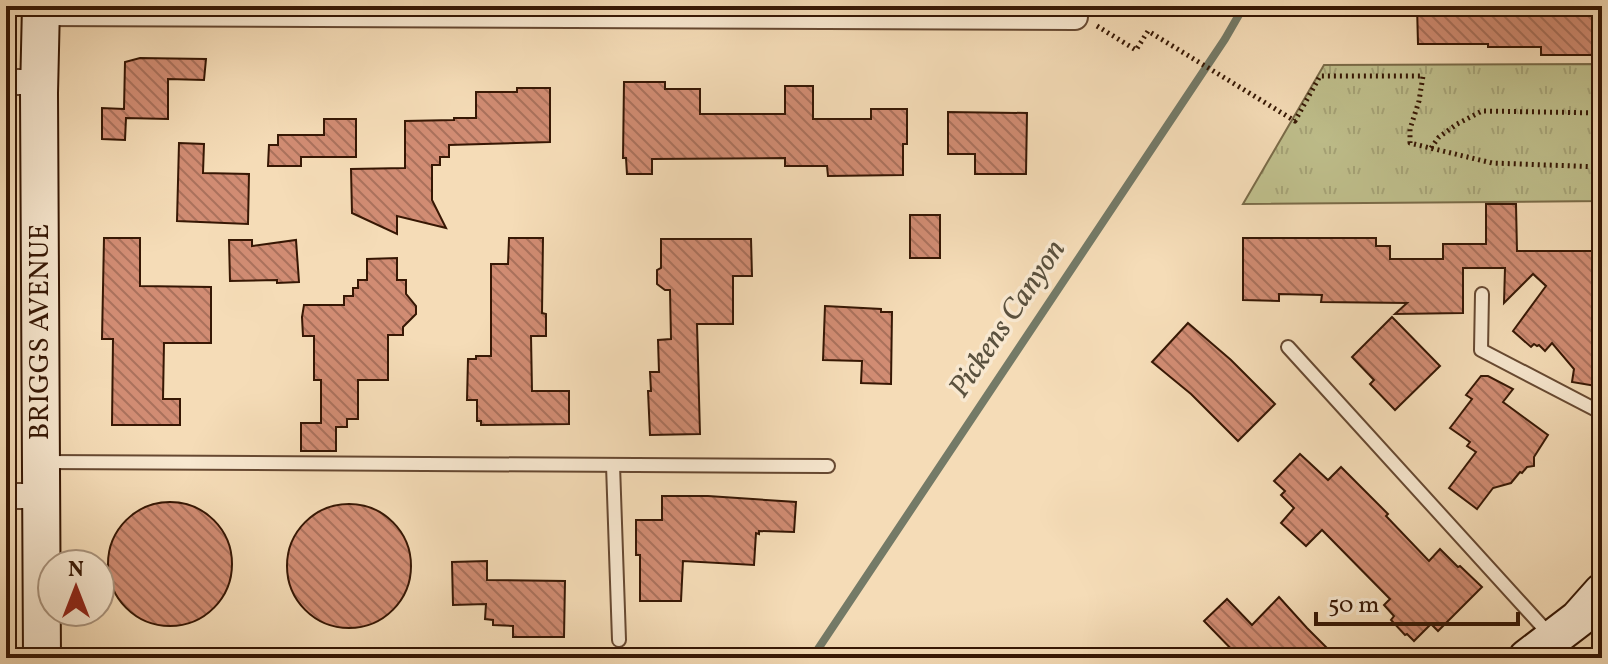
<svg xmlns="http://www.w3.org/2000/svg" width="1608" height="664" viewBox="0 0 1608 664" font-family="Vollkorn,serif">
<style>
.park{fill:url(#park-tufts);stroke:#7a6b48;stroke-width:2}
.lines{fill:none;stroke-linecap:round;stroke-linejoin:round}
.stream{stroke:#747a67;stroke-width:8}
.building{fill:url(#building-back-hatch);stroke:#361704;stroke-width:2}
.lane-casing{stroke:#664831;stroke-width:16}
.street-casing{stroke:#664831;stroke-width:28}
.secondary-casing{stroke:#361704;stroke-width:40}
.path{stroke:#361704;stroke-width:5;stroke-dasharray:2 4;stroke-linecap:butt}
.lane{stroke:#f8e8d0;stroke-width:12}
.street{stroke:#f8e8d0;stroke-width:24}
.secondary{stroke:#f8e8d0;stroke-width:36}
.labels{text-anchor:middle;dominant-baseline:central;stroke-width:7;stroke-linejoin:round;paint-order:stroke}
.street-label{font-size:28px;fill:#361704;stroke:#f8e8d0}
.water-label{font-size:30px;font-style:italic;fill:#5a513e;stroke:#f8e8d0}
</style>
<defs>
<pattern id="park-tufts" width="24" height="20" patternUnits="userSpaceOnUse" patternTransform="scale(2)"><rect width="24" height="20" fill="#bfbf8c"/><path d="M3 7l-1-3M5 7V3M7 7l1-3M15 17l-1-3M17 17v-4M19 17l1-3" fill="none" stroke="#a5a377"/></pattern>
<pattern id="building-back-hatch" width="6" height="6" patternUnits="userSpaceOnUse" patternTransform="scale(2)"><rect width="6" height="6" fill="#d18c73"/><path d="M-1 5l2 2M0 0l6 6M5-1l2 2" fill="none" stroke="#aa715c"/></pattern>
</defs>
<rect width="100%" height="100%" fill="#f5dcb7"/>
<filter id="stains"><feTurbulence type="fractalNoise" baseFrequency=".0025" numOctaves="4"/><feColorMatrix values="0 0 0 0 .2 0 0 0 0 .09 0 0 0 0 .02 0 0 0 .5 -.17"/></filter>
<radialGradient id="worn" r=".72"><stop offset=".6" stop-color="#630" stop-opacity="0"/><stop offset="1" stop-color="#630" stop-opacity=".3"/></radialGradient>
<polygon class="park" points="1602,64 1602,201 1243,204 1324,65"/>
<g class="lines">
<polyline class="stream" points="812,658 1225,39 1244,6"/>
</g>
<g class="building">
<polygon points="1417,6 1466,6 1466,12 1541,12 1541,6 1602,6 1602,55 1541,55 1541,47 1488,47 1488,44 1418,44"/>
<polygon points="140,58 206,59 204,80 168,79 168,119 126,118 125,140 102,139 102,108 124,109 125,62"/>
<polygon points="624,82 665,82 665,89 700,89 700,114 785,114 785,86 813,86 813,119 871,119 871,109 907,109 907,144 903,144 903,175 828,176 827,166 785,166 785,158 652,159 652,174 627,174 626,158 623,158"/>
<polygon points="517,88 550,88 550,142 449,145 449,157 440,157 440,165 432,165 432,200 446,228 397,216 397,234 352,213 351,169 405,168 405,121 454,120 454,118 476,118 476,92 517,92"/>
<polygon points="948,112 1027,113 1026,174 975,174 975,154 948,154"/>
<polygon points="324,119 356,119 356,157 301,157 301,166 268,166 269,145 278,145 278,135 324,135"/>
<polygon points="179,143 204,144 203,173 249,174 248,224 177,221"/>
<polygon points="1486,204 1516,204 1517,251 1602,251 1602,387 1572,382 1574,369 1552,343 1545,351 1539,345 1537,346 1534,344 1531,347 1513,331 1546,286 1533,274 1504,303 1505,268 1463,268 1463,313 1395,314 1407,303 1321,302 1322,295 1279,294 1279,301 1243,300 1243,238 1376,238 1376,246 1390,246 1390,259 1443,259 1443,244 1486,244"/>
<rect x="910" y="215" width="30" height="43"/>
<polygon points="104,238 140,238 140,286 211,287 211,343 164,343 163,399 180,399 180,425 112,425 113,339 102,339"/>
<polygon points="509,238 543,238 542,313 546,314 546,336 531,336 532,391 569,391 569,424 481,425 481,421 477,421 477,400 467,400 468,359 476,359 476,356 491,356 491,264 508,264"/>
<polygon points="661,239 751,239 752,276 733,276 733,324 697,324 700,434 650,435 648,391 651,391 650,372 659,372 658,340 671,339 670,290 665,290 657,284 657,270 661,268"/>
<polygon points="229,240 252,240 252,246 296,240 299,282 277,283 277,280 230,281"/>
<polygon points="397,258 397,280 406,280 406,294 416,306 416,314 403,327 403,335 388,335 388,380 358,380 358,419 347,419 347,427 336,427 336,451 301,451 301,423 321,423 321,380 314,380 314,336 303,336 302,317 304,305 344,305 344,296 353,296 353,288 358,288 358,280 367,280 367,259"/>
<polygon points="825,306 881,309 881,312 892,312 891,384 861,383 862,361 823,360"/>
<polygon points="1392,317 1440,366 1395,410 1370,384 1374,380 1352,357"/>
<polygon points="1188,323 1231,360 1275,404 1238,441 1191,394 1152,362"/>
<polygon points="1481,376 1488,376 1513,389 1503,402 1548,435 1534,457 1534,466 1527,467 1522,473 1520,472 1511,483 1493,488 1477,509 1449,488 1476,452 1467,446 1470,442 1450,428 1472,399 1466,395"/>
<polygon points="1300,454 1328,480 1341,467 1388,514 1386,516 1429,561 1440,549 1458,567 1460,566 1482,587 1438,631 1431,624 1414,641 1407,634 1405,635 1391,620 1394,616 1384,605 1390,599 1322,530 1306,546 1281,523 1294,508 1281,495 1285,491 1274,481"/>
<polygon points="662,496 708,496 796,502 794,532 759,531 759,534 756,533 754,565 683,561 681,601 640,601 640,555 636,555 636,520 662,520"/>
<circle cx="170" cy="564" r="62"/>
<circle cx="349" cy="566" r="62"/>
<polygon points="487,561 487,580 565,581 564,637 513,637 513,626 493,625 493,620 485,619 486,604 453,605 452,562"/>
<polygon points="1279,597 1307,628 1337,658 1240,658 1204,621 1227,599 1252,625"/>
</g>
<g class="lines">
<g class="lane-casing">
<g id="lane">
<polyline points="1482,294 1481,350 1602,413"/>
<polyline points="1288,347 1550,635"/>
<polyline points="44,462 828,466"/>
<polyline points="613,465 619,640"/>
</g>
</g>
<g class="street-casing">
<g id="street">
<polyline points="41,13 1075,17"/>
<polyline points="6,82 39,82"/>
<polyline points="6,496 41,496"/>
</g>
</g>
<g class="secondary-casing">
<g id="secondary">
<polyline points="41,6 39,93 42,658"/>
<polyline points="1527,658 1578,619 1602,592"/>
</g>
</g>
<g class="path">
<polyline points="1097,26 1136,50 1148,31 1295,121 1320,76 1423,76 1419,101 1410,129 1410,143 1492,163 1602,167"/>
<polyline points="1431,148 1439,137 1457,124 1482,111 1602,113"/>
</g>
<use href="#lane" class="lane"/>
<use href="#street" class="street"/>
<use href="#secondary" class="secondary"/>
</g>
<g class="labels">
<g class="street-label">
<text transform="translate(40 332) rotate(-90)">BRIGGS AVENUE</text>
</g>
<g class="water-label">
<text transform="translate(1008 319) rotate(-56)">Pickens Canyon</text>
</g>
</g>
<rect width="1608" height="664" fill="none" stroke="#f5dcb7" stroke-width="32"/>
<rect x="8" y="8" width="1592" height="648" fill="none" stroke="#361704" stroke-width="4"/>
<rect x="16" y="16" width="1576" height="632" fill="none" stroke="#361704" stroke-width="2"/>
<g transform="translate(76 588)"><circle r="38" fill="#f8e8d0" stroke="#aa947e" stroke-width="2"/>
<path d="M0-6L14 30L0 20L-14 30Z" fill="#8f2418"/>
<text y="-12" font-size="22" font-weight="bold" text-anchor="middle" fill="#361704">N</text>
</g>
<path d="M1316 612v12h202v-12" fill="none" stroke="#361704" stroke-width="4"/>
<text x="1328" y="612" font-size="24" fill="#361704" stroke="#f8e8d0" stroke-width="6" paint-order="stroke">50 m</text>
<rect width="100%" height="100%" filter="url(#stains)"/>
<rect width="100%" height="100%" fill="url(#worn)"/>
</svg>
